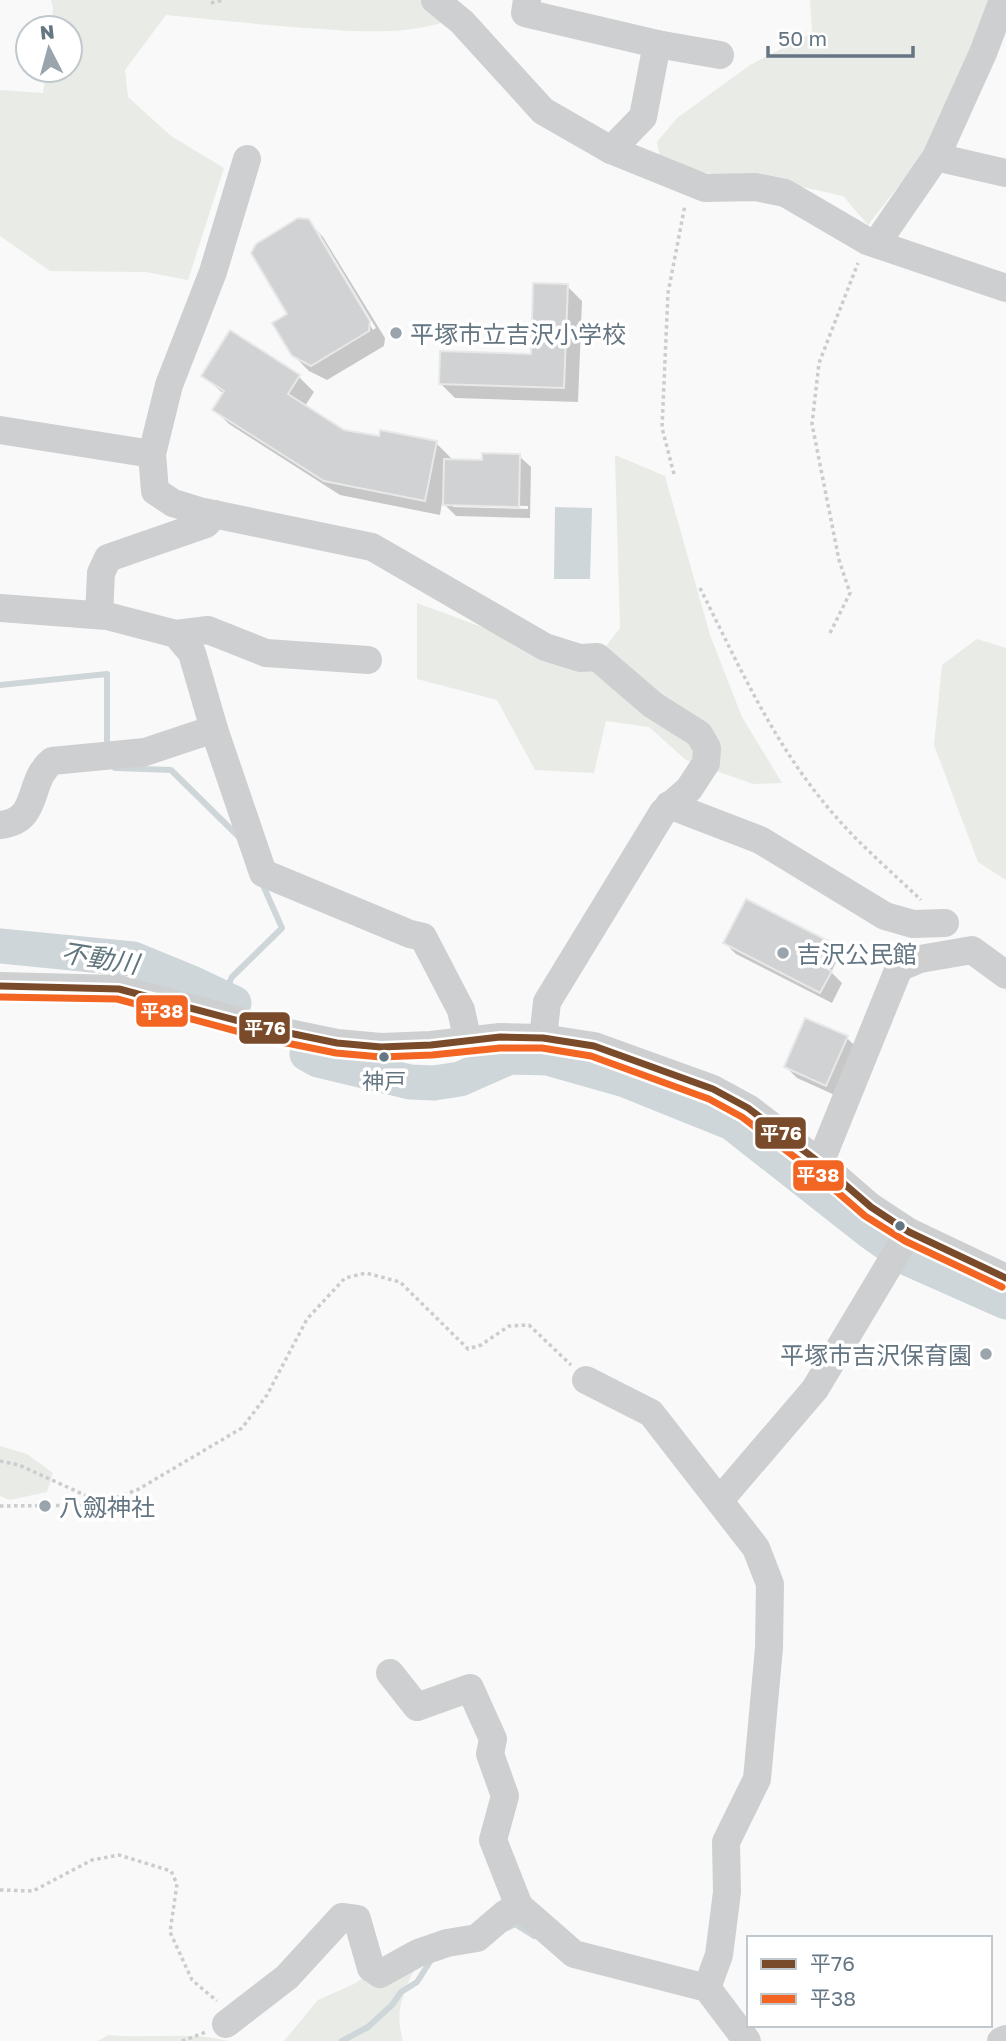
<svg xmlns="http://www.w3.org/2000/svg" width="1006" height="2041" viewBox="0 0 1006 2041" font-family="'Golos Text','Noto Sans JP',sans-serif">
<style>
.green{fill:#e8ebe6}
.water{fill:#ced6d9}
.shadow{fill:#0003;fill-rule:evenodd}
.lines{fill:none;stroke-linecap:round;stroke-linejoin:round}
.stream{stroke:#ced6d9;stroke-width:6}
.river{stroke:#ced6d9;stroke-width:35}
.building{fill:#d0d2d3;stroke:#e8e8e8;stroke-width:2}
.path{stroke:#cbcccd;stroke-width:3.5;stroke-dasharray:3.5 3.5;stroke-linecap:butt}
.minor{stroke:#cecfd0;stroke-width:28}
.bus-1-casing{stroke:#fff;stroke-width:12}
.bus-2-casing{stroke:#fff;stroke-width:12}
.bus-1{stroke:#7a4b2a;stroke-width:7}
.bus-2{stroke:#f26522;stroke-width:7}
.poi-dot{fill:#99a4ac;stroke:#fff;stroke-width:2.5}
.bus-dot{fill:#657683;stroke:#fff;stroke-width:2.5}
.labels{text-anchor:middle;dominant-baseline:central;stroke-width:7;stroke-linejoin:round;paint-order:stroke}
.bus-label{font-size:22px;fill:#657683;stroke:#fff}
.poi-label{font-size:24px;fill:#657683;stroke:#fff;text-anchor:start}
.water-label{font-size:26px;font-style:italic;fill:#60757c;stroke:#fff}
.line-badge{stroke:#fff;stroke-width:2.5}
.badge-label{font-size:19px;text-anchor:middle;font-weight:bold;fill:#fff}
</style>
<rect width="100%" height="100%" fill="#f9f9f9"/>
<g class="green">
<path d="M51,0H453L441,23C403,34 362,32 323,29C270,26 218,20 166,15L125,70L128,97L171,136L224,168L188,280L146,272L50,271L0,236V90L43,93L46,70H70V28H51L53,8Z"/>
<polygon points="810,0 993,0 929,147 868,225 843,196 798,186 723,177 661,161 657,142 677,118 750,65 812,33"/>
<polygon points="615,455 665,476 710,635 742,717 782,783 753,784 686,760 649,727 606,721 594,773 535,770 497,700 417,679 417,603 590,667 620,628"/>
<polygon points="977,639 1006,648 1006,880 978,862 934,745 942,665"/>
<polygon points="0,1446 27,1454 53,1473 47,1492 10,1500 0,1496"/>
<path d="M395,1955L416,1966C403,1994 394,2010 403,2041H284L318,2000L354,1984Z"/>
<path d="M109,2035C148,2039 191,2031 228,2041H97Z"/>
</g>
<polygon class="water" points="555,507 592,508 590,579 554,579"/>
<g class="shadow">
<path d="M308,221L323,237L385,338L384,346L327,380L309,371L293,355L290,314ZM315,233H319L376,328L373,330Z"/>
<polygon points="567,286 582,301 578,402 455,398 440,383 533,356"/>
<path d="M203,376L299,377L314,392L305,406L344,431L380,438L436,443L451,458L450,461L484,462L519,456L531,467L530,518L456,516L442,502L440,515L340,495L229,424L214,409L224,394ZM453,504L528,506V509L453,507Z"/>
<polygon points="725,943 828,944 840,955 831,972 842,983 832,1003 736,954"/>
<polygon points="847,1038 858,1049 837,1096 797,1078 786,1067"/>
</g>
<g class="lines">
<g class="stream">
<polyline points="0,685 107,674 107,747"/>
<polyline points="115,768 171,770 241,839"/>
<polyline points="223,996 232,977 282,928 262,883"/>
<polyline points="507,1928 515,1924 534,1936"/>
<polyline points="342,2041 368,2027 392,2005 401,1992 417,1982 431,1960"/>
</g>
<g class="river">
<polyline points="0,946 133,959 194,984 234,1003"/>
<polyline points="307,1054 318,1060 410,1082 434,1083 460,1079 510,1057 547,1058 625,1080 732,1123 872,1233 909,1259 1006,1302"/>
</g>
</g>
<g class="building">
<polygon points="298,218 309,219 370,321 369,331 311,366 292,356 272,323 287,314 251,253 256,244"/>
<polygon points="533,283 568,284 564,388 439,384 440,351 531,354"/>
<polygon points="230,330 300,375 288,394 344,430 379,436 380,430 437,441 425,501 324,481 212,410 224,391 201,376"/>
<polygon points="482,453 520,454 519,507 443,505 444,459 482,460"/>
<polygon points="746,899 830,942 818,964 832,971 820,993 723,943"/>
<polygon points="805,1018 848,1036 826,1086 784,1067"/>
</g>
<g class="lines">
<g class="path">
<polyline points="211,3 223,0"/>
<polyline points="674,474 662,428 668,293 685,205"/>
<path d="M700,588C740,668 777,751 837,818C862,847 893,873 921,900"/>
<polyline points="830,633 850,593 839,560 812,424 819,363 858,263"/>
<polyline points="0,1461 19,1465 89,1497 96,1496 106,1501 137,1490 242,1428 267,1395 307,1319 345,1278 366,1273 400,1282 468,1349 481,1345 509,1326 529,1325 571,1365"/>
<polyline points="0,1506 96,1505 106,1501"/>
<polyline points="0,1890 33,1891 92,1860 119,1855 171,1871 177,1884 170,1932 192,1980 217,2001"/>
<polyline points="182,2041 206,2032"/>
</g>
<g class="minor">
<polyline points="435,0 462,22 543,111 611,150 705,188 755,187 785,193 867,241 1006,288"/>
<polyline points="527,0 525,13 657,44 643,117 611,150"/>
<polyline points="657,44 720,55"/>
<polyline points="936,157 1006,173"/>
<polyline points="247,159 213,272 169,385 152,454 155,491 173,503 199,511 372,547 545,647 580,658 597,657 653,705 699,734 707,748 706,763 689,789 663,812 547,1002 543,1038"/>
<polyline points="876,244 936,157 983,53 1003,0"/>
<polyline points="0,430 152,454"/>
<polyline points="0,608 107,616 176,634 192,653 214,729 263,873 410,934 423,937 461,1010 468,1042"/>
<polyline points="99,615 101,573 108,558 206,524 215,514"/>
<polyline points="176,634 208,630 266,653 368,660"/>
<polyline points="669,805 760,840 885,916 913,924 945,923"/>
<path d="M0,825C41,821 26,782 52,761L145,752L214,729"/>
<polyline points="0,986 119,989 265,1028 337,1043 381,1047 431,1045 500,1037 543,1038 594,1046 713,1089 748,1108 820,1163 871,1207 909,1232 1006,1278"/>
<polyline points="820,1163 899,968 920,959 972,950 1006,975"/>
<polyline points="586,1380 651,1413 756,1548 770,1584 769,1648 757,1779 726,1842 727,1892 719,1955 707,1988"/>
<polyline points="720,1500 815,1389 909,1232"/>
<polyline points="390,1673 417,1707 470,1688 493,1739 490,1754 505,1796 493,1840 519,1906 574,1954 707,1988 747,2041"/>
<polyline points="226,2024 287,1977 342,1917 357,1919 371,1968 380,1974 418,1953 447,1943 477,1938 505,1914 519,1906"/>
<polyline points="1001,2041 1006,2039"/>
</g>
<g class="bus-1-casing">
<polyline id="bus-1" points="0,986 119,989 265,1028 337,1043 381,1047 431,1045 500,1037 543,1038 594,1046 713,1089 748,1108 820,1163 871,1207 909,1232 1006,1278"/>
</g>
<g class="bus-2-casing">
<polyline id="bus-2" points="0,997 117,999 262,1038 336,1053 381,1057 432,1055 500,1048 542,1048 591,1056 709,1099 742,1117 813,1171 865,1216 905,1241 1002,1287"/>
</g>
<use href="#bus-1" class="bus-1"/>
<use href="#bus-2" class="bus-2"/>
</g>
<g class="poi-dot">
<circle cx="396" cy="333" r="7"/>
<circle cx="783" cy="953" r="7"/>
<circle cx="986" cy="1354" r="7"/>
<circle cx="45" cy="1506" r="7"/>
</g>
<g class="bus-dot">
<circle cx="384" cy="1057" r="6"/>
<circle cx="900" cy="1226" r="6"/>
</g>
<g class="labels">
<g class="bus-label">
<text x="384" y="1080">神戸</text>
</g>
<g class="poi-label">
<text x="410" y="333">平塚市立吉沢小学校</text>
<text x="797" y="953">吉沢公民館</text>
<text x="972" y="1354" text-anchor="end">平塚市吉沢保育園</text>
<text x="59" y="1506">八劔神社</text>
</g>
<g class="water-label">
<text transform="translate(100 958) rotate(9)">不動川</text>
</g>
</g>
<g class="line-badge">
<rect x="135" y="994" width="54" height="34" rx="7" fill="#f26522"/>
<rect x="238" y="1011" width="53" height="34" rx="7" fill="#7a4b2a"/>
<rect x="754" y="1116" width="53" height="34" rx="7" fill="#7a4b2a"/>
<rect x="792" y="1159" width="53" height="33" rx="7" fill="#f26522"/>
</g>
<g class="badge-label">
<text x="162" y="1018">平38</text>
<text x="265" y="1035">平76</text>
<text x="781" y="1140">平76</text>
<text x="818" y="1182">平38</text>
</g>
<rect x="747" y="1936" width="245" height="91" fill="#ffffff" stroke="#c1c8cd" stroke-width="2"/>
<rect x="761" y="1959" width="35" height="10" fill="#7a4b2a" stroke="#c1c8cd" stroke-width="2"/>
<text x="810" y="1971" font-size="21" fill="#657683">平76</text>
<rect x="761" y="1994" width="35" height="10" fill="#f26522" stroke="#c1c8cd" stroke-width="2"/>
<text x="810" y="2006" font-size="21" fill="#657683">平38</text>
<g transform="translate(49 49) rotate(354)"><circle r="33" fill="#ffffff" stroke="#c1c8cd" stroke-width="2"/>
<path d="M0-5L12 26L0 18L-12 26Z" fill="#99a4ac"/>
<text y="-10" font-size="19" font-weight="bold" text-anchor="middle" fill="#657683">N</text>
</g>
<path d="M768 46v10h145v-10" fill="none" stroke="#657683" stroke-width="3.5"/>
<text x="778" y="46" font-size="21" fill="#657683" stroke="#ffffff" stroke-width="5" paint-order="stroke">50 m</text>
</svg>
